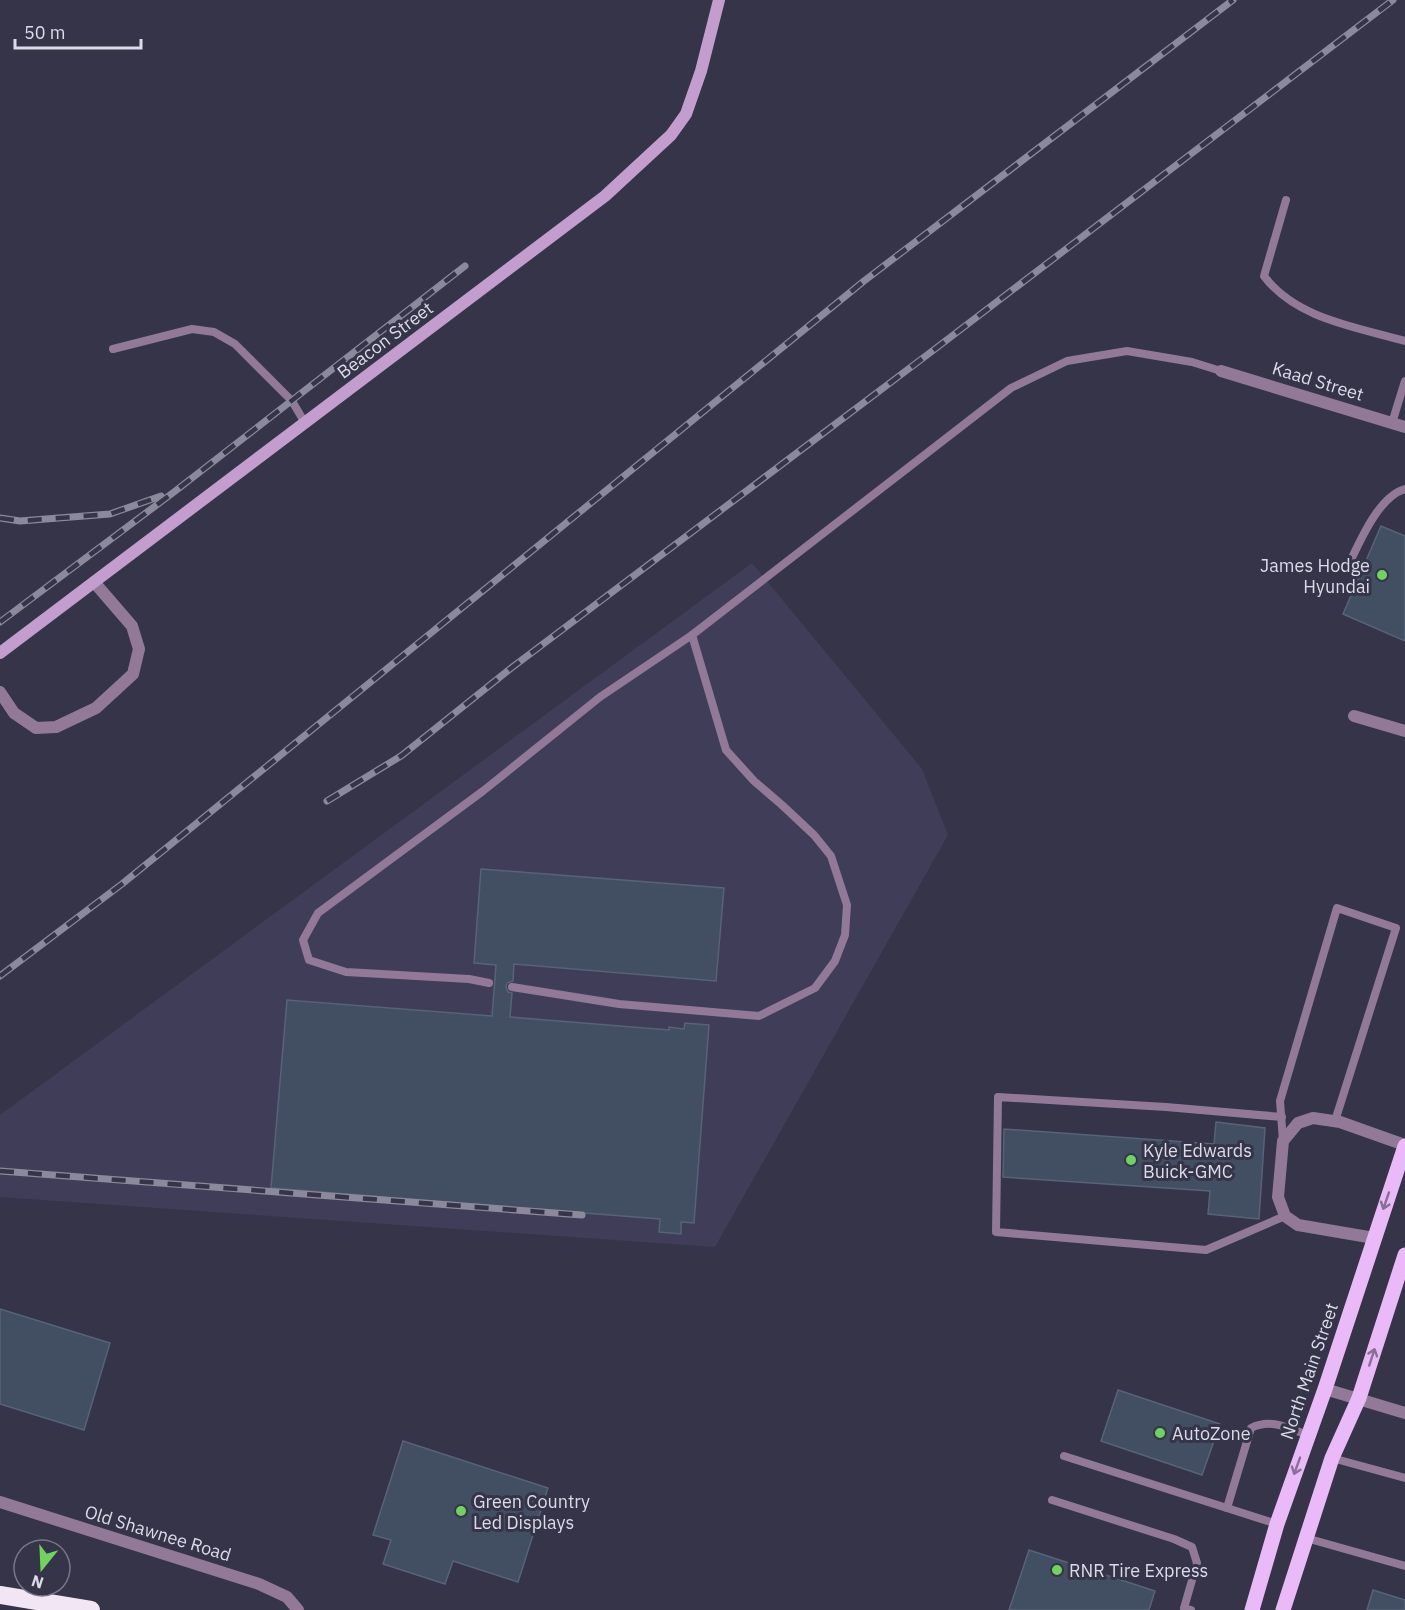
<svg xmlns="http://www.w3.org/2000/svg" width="1405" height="1610" viewBox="0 0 1405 1610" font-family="'IBM Plex Sans',sans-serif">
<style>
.built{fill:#403d59}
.building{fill:#424f63;stroke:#566378;stroke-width:1.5}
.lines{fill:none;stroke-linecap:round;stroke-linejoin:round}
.lane{stroke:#917997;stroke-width:8}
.street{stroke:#917997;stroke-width:12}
.secondary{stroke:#c39dcd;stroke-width:12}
.primary{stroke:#eab9f7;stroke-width:15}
.highway{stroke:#f2e6f5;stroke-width:18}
.rail-casing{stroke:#8b899b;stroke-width:7}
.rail{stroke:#363449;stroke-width:4.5;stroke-dasharray:14;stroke-linecap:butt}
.oneway{stroke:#877097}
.poi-dot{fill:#70d35e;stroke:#363449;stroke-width:2}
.labels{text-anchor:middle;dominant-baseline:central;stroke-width:6;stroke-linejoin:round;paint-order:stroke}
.street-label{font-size:18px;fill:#dcdbe9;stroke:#363449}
.poi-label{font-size:18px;fill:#dcdbe9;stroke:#363449;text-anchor:start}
</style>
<rect width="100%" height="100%" fill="#363449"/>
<polygon class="built" points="752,563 922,769 948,835 715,1247 0,1197 0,1115"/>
<g class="building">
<polygon points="1381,526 1405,536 1405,641 1343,614"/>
<polygon points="481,869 724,888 716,981 514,964 513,981 507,983 506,987 508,992 512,993 510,1017 669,1030 669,1027 684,1029 685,1023 709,1025 694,1223 681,1222 681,1234 659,1232 660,1219 271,1188 287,1000 492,1016 496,965 474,963"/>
<polygon points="1216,1122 1265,1128 1259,1219 1208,1214 1210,1191 1003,1177 1004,1129 1214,1144"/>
<polygon points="0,1309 110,1343 84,1430 0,1404"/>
<polygon points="1118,1390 1220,1424 1202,1475 1101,1441"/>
<polygon points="403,1441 548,1488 518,1582 453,1561 445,1584 383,1564 391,1540 373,1535"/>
<polygon points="1029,1550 1155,1591 1149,1610 1009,1610"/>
<polygon points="1373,1590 1405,1600 1405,1610 1367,1610"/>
</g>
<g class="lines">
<g class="lane">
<path d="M1286,200L1264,276C1296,319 1357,327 1405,341"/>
<polyline points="113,349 192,329 214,332 235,344 292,401 305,423"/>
<polyline points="1392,423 1405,381"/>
<path d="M1349,564C1360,541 1379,496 1405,489"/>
<polyline points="692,635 1011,388 1067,361 1127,351 1192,362 1221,371"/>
<polyline points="489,983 469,979 346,972 309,960 303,940 318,913 483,791 600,697 692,635 726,750 754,781 782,805 814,835 831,856 847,905 845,935 835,961 815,988 759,1016 619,1004 512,987"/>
<polyline points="1282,1117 1166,1107 998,1097 996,1232 1206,1250 1285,1216"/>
<polyline points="1283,1141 1280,1101 1337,908 1396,928 1335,1121"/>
<polyline points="1064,1456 1277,1524"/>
<polyline points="1332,1458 1405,1478"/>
<polyline points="1052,1500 1174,1539 1192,1547 1197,1563 1184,1608 1191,1610"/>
<path d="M1227,1508L1251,1428C1271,1418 1288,1428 1308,1435"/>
<polyline points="1306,1538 1405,1566"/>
</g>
<g class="street">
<polyline points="1221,371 1405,427"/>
<polyline points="0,692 14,713 36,728 56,727 96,708 133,674 139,649 132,626 94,582"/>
<polyline points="1354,716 1405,731"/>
<polyline points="1374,1238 1298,1225 1285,1216 1278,1197 1283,1141 1298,1123 1313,1118 1340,1122 1405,1145"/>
<polyline points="1325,1389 1405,1413"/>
<polyline points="0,1502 259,1584 287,1597 298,1610"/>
</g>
<polyline class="secondary" points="0,653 605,196 671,135 686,114 701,71 719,0"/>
<g class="primary">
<polyline points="1252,1610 1277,1524 1325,1389 1405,1146"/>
<polyline points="1283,1610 1332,1458 1359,1398 1405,1255"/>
</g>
<polyline class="highway" points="0,1595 91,1610"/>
<g class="rail-casing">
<g id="rail">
<polyline points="0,518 20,521 110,514 161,496"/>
<polyline points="0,622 174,492 465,266"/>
<polyline points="327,801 401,756 510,669 931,352 1393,0"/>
<polyline points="0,976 122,884 864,281 1233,0"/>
<polyline points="0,1171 582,1215"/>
</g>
</g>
<use href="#rail" class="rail"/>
</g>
<defs><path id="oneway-shaft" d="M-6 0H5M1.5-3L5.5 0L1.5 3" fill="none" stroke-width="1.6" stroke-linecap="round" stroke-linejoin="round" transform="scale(1.5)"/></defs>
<g class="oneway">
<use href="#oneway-shaft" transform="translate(1386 1201) rotate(109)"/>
<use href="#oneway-shaft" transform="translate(1372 1357) rotate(-72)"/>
<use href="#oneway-shaft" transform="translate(1297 1466) rotate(110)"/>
</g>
<g class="poi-dot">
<circle cx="1382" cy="575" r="6"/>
<circle cx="1131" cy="1160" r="6"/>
<circle cx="1160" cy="1433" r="6"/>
<circle cx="461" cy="1511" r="6"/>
<circle cx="1057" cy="1570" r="6"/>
</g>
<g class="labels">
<g class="street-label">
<text transform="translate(385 340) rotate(-37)">Beacon Street</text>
<text transform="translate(1318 381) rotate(17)">Kaad Street</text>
<text transform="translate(1309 1371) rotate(-71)">North Main Street</text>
<text transform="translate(158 1533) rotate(17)">Old Shawnee Road</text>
</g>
<g class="poi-label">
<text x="1370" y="565" text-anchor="end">James Hodge<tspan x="1370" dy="21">Hyundai</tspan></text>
<text x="1143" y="1150">Kyle Edwards<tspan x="1143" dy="21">Buick-GMC</tspan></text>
<text x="1172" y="1433">AutoZone</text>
<text x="473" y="1501">Green Country<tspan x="473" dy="21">Led Displays</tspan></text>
<text x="1069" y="1570">RNR Tire Express</text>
</g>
</g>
<g transform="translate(42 1568) rotate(198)"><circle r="28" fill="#363449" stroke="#787789" stroke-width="1.5"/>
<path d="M0-4.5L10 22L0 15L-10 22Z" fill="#70d35e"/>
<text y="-9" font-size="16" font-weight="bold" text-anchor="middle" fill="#dcdbe9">N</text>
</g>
<path d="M15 39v9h126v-9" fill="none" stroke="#dcdbe9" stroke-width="3"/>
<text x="24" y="39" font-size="18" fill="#dcdbe9" stroke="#363449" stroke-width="4.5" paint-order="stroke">50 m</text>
</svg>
